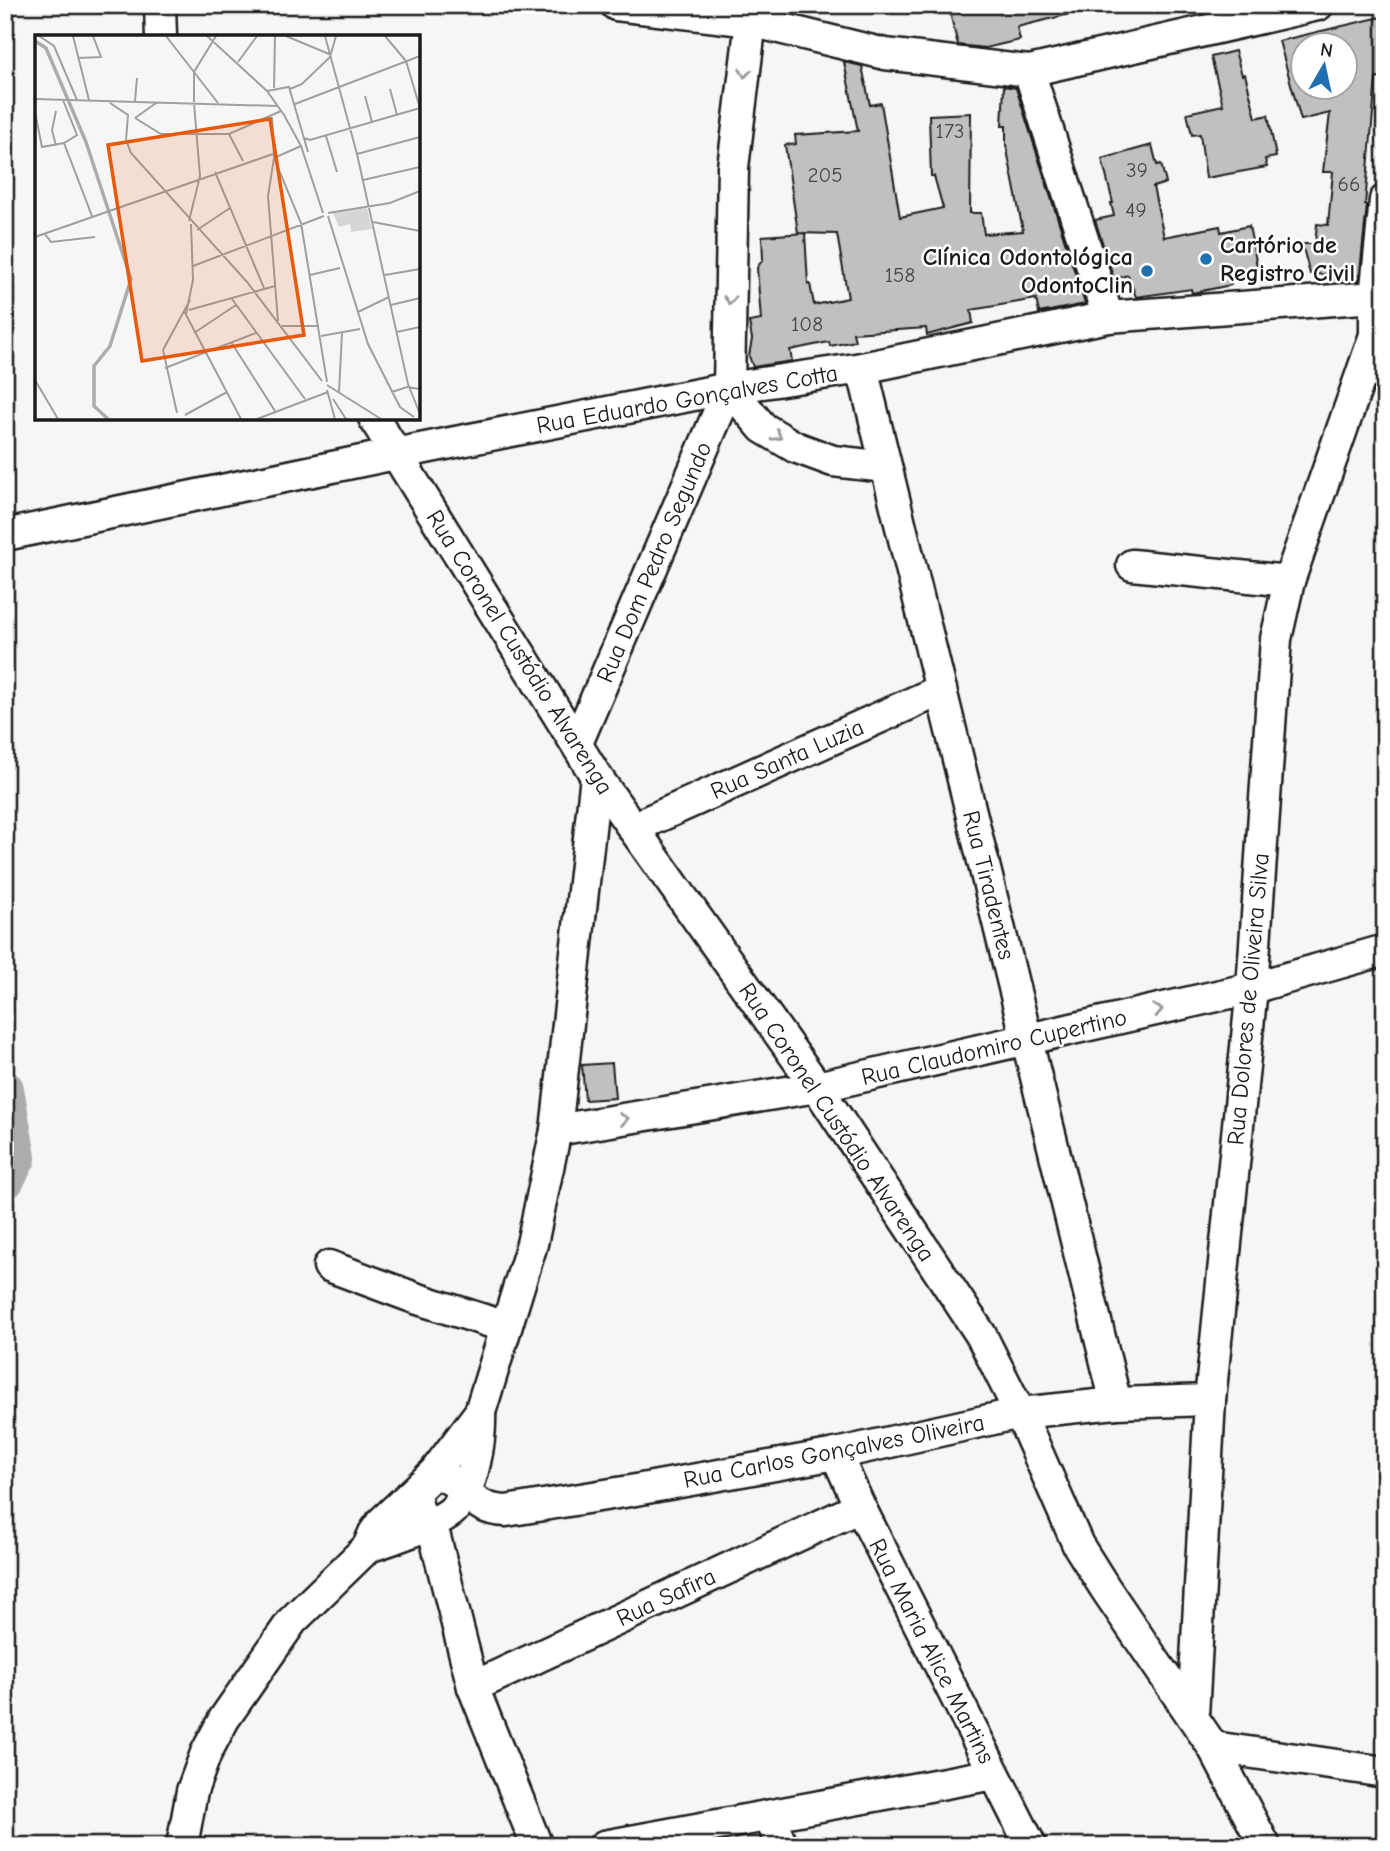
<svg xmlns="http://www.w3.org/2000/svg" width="1390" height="1851" viewBox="0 0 1390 1851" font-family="'Comic Neue',sans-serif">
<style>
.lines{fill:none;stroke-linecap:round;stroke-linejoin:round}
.river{stroke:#acacac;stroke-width:38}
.building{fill:#c0c0c0;stroke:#1c1c1c;stroke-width:2;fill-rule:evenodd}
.minor-casing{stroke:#1c1c1c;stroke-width:35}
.minor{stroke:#fff;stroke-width:30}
.oneway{stroke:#999}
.poi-dot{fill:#1f6fb2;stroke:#fff;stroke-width:2.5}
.labels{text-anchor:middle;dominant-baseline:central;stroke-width:5;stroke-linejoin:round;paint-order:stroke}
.number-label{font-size:21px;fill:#454545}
.poi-label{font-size:24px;font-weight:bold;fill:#1c1c1c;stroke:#fff;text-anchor:start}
.street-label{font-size:24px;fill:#1c1c1c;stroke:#fff}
.inset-river{fill:none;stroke:#acacac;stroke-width:3.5}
.inset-road{fill:none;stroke:#9f9f9f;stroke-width:2}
.view{fill:#e8590c;fill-opacity:0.15;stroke:#e8590c;stroke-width:3.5}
.inset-edge{fill:none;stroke:#1c1c1c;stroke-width:3.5}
</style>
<rect width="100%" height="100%" fill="#f6f6f6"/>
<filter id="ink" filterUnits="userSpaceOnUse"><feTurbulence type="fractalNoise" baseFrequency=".0143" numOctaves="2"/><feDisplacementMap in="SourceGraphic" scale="14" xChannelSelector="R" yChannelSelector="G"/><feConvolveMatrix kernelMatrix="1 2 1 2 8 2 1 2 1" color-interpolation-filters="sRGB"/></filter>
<g filter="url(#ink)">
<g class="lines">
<polyline class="river" points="5,1089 17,1158 5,1181"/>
</g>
<g class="building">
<polygon points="948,5 1077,5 1078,12 1017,27 1020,40 985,48 958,45"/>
<path d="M1385,16V79L1376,78L1365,205H1367L1359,281L1333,279V275L1310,274L1302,244H1315L1317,224L1328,225L1333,172H1323L1330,113L1301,120L1279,41ZM1303,46H1345V88H1303Z"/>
<polygon points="1235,51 1242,75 1245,74 1256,118 1268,115 1276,157 1265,159 1267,167 1206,178 1200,134 1192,135 1187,113 1223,105 1211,57"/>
<polygon points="844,62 862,66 870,105 881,103 900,217 943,208 934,176 931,176 929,115 971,113 970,213 981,213 984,234 1023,231 1006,145 1006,126 1002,126 1004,86 1016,88 1085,304 1039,313 1036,299 971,310 973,323 927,335 926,328 853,333 855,341 830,346 829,342 790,350 792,361 753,367 749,356 752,339 749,322 761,320 757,268 763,259 762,236 805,233 808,284 810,284 814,305 848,298 837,234 798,233 785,145 796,144 795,135 858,131"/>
<polygon points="1152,145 1157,165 1161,164 1166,183 1153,187 1164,237 1220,226 1221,232 1249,226 1258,271 1230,276 1231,285 1192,293 1191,289 1136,297 1128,275 1114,279 1095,220 1114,216 1111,203 1113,203 1102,159"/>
<polygon points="612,1063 615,1098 585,1100 582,1065"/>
</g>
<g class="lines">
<g class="minor-casing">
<g id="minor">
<polyline points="160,5 161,37"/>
<polyline points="616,5 751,21 885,54 1029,71 1318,5"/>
<polyline points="1029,71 1108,317"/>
<polyline points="1378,335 1375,335 1385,377"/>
<polyline points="862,368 1116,1403"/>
<polyline points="729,388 763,428 795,447 833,461 886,467"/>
<polyline points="374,418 596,776 817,1087 981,1335 1020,1413 1078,1545 1105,1588 1213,1747 1265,1846"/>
<polyline points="5,535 395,454 729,388 862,368 1108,317 1375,297"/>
<polyline points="1132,565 1289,581"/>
<polyline points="577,743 729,388 733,167 753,5"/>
<polyline points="633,828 941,690"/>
<polyline points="556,1130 817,1087 1252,988 1385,950"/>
<polyline points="329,1266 415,1298 506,1327"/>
<polyline points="836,1454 860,1507 1031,1846"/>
<path d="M434,1473C468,1481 467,1510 506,1511L630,1491L836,1454L1020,1413L1116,1403L1210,1400"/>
<path d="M416,1492C414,1512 428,1521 435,1537L473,1687L537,1846"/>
<path d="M368,1547C387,1541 440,1523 453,1510C474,1489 481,1440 480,1412"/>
<polyline points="473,1687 860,1507"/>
<polyline points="1193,1716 1210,1400 1252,988 1276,639 1289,581 1375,335 1375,297 1385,200"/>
<polyline points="1213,1747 1385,1772"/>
<polyline points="769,1816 782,1846"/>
<polyline points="182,1846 192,1791 206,1753 224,1719 292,1621 368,1547 374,1533 381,1523 434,1473 480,1412 532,1244 556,1130 596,776"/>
<polyline points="604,1846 994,1774"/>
</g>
</g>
<use href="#minor" class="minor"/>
</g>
<defs><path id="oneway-chevron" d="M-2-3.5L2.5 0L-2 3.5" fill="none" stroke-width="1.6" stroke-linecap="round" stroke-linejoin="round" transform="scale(1.75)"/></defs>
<g class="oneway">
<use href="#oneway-chevron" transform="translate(745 73) rotate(97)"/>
<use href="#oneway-chevron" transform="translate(730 300) rotate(91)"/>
<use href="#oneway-chevron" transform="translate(777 436) rotate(32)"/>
<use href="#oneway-chevron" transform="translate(1158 1010) rotate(-13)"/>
<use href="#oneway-chevron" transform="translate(624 1119) rotate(-9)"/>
</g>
</g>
<g class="poi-dot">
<circle cx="1206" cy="259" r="7"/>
<circle cx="1147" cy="271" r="7"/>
</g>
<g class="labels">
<g class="number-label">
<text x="950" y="131">173</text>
<text x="1137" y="170">39</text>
<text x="825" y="175">205</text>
<text x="1349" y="184">66</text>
<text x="1136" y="210">49</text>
<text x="900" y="275">158</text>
<text x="807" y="324">108</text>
</g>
<g class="poi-label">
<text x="1220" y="245">Cartório de<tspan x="1220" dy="28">Registro Civil</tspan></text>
<text x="1133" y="257" text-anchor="end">Clínica Odontológica<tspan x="1133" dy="28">OdontoClin</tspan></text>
</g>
<g class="street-label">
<text transform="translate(687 399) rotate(-10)">Rua Eduardo Gonçalves Cotta</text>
<text transform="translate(654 562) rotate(-67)">Rua Dom Pedro Segundo</text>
<text transform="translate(520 652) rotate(58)">Rua Coronel Custódio Alvarenga</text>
<text transform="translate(787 759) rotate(-24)">Rua Santa Luzia</text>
<text transform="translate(989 885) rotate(76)">Rua Tiradentes</text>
<text transform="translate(1248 999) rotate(-85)">Rua Dolores de Oliveira Silva</text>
<text transform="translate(994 1047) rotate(-13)">Rua Claudomiro Cupertino</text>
<text transform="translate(837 1122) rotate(56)">Rua Coronel Custódio Alvarenga</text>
<text transform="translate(834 1451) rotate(-11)">Rua Carlos Gonçalves Oliveira</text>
<text transform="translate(666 1597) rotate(-25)">Rua Safira</text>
<text transform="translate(932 1651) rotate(63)">Rua Maria Alice Martins</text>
</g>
</g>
<g transform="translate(35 35)">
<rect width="385" height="385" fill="#f6f6f6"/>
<path d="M332,173L337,194L316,197L315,189L304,192L298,178Z" fill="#d6d6d6"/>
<path class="inset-river" d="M0,6L11,13L51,107L96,244L75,311L59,331V371L73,384"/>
<path class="inset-road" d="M4,1L19,11L42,65M38,1L54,65M131,1L159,37V67M172,1L232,56L249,80L266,111L288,178M181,1L159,37L183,68M251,1L294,19M290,1L322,119L373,349L385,379M350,1L371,26L385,73M43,23L66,22L58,1M203,27L222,1M239,53L240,1M255,54L267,49L295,22L301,1M355,54L362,80M232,56L254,52L273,117M330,61L337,87M0,64L242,71M100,66L102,43M75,68L93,80L91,105L96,118L212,247L287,346M260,69L385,21M0,77L7,112L29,108L42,100L28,65M237,82L239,123L233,161L243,286M100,83L126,99H194L246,76M100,83L121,68M194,99L208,126M291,101L302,137M269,103L275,105L385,73M29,108L57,181M21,111L17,95L21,76M266,111L239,123L266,188L292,347M322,119L385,102M180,137L229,253M328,145L385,132M293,178L355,168L385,156M293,181L333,309L365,372L379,382M154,186L165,141L159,68M338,187L385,196M162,195L195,173M10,199L16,207L60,202M0,202L238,119M158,231L289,181M275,240L305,233M350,240L385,234M197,264L270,364M356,270L385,263M154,275L240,251M149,276L206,384M323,277L354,262M151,279L158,245L156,189M247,291H284M362,297L385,292M159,298L201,270M286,301L325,294M196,307L240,376M130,333L221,298M0,345L23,384M292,350L346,384M292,355L300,384M304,357L307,298M357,357L372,352L385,354M298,364L311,384M142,378L128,315L155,265M150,380L192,357M222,384L293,357"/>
<path class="view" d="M235,84L269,300L107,326L73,110Z"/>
<rect width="385" height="385" class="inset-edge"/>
</g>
<rect width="1390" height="1851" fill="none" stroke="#fff" stroke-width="28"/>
<rect x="14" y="14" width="1362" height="1823" fill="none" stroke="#1c1c1c" stroke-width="2.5" filter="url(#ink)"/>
<g transform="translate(1324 66) rotate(9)"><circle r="33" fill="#ffffff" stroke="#a4a4a4" stroke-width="2"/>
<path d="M0-5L12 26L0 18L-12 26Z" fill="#1f6fb2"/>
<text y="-10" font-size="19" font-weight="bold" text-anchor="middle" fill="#1c1c1c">N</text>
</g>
</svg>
